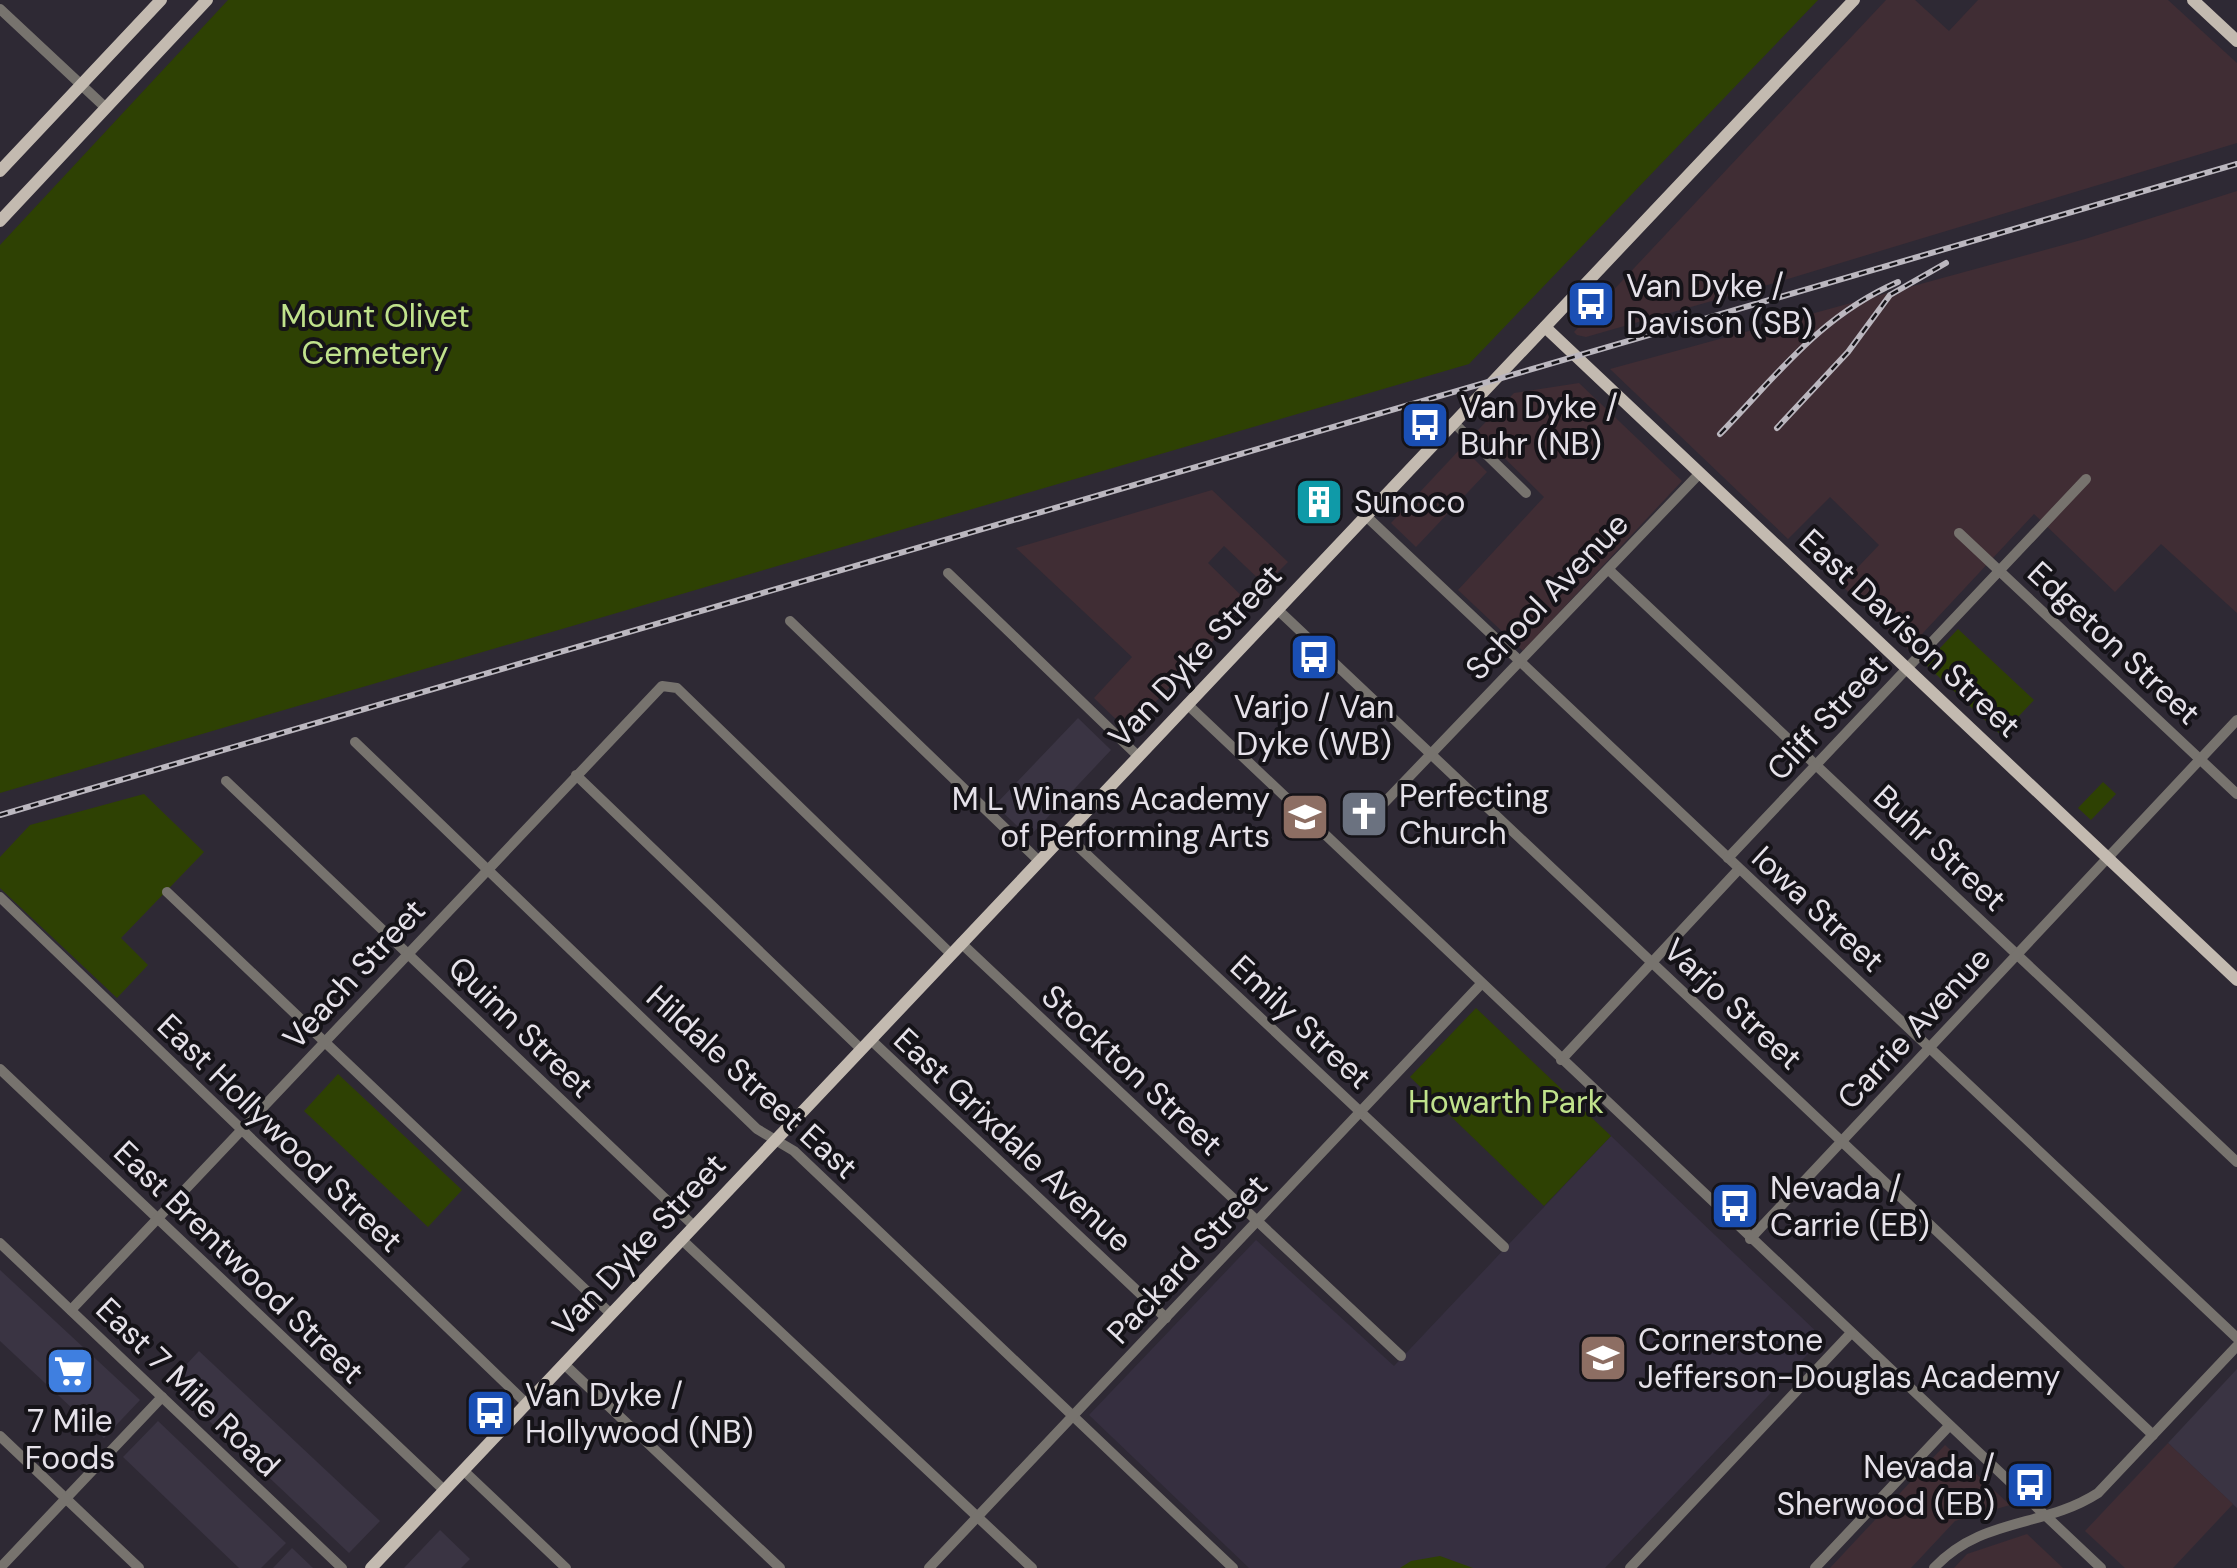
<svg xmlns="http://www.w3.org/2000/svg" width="2237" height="1568" viewBox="0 0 2237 1568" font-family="'DM Sans',sans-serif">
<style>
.built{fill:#3a3443}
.industrial{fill:#402d34}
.education{fill:#362f40}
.green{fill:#2e4103}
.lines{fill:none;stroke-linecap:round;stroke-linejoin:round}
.minor{stroke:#77736e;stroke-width:10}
.major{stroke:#c3bab0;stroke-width:12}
.rail-casing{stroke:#bbb7bf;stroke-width:6}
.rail{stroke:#151318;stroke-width:2.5;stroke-dasharray:8;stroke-linecap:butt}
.labels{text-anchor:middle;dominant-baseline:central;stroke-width:8;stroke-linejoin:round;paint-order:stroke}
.poi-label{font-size:32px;fill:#e5e1e9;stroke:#151318;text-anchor:start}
.park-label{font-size:32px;fill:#c0e28c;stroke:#151318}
.street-label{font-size:32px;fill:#e5e1e9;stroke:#151318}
</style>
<rect width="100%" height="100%" fill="#2e2934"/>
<g class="built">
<polygon points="1078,718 1111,750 1029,837 995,805"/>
<polygon points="0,1270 140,1400 104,1438 0,1341"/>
<polygon points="199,1351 380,1521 349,1553 169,1383"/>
<polygon points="2237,1369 2237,1508 2168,1443"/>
<polygon points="158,1421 286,1543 261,1568 239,1568 123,1457"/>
<polygon points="440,1530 470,1559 461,1568 404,1568"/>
<polygon points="292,1548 313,1568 273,1568"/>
</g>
<g class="industrial">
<polygon points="1886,0 1915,0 1949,31 1978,0 2168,0 2237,63 2237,143 1771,284 1586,337 1577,335 1574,332"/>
<polygon points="2237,191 2237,613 2161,544 2115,592 2034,514 1908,649 1841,585 1879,545 1830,497 1788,539 1610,369 2085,239"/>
<polygon points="1579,383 1682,481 1523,651 1458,590 1544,497 1477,431 1514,393"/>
<polygon points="1462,447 1487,472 1416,547 1391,523"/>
<polygon points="1212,490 1288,562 1265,585 1224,546 1208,563 1249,603 1128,731 1094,698 1132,657 1016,548"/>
<polygon points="2168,1443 2233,1504 2173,1568 2125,1568 2085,1531"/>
<polygon points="1945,1445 2010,1505 1955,1521 1911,1568 1830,1568"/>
<polygon points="2027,1534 2063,1568 1954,1568 1967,1554"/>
</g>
<polygon class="education" points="1611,1136 1823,1338 1605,1568 1249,1568 1089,1415 1256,1240 1394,1366"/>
<g class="green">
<polygon points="228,0 1818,0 1469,364 0,793 0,245"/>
<polygon points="1958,629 2034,700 2001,735 1925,664"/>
<polygon points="2103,782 2116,794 2091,820 2078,808"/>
<polygon points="144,794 204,852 121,938 148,965 117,998 0,888 0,857 30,825"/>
<polygon points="1476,1008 1611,1136 1544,1206 1410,1077"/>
<polygon points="338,1074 462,1190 428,1227 304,1111"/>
<polygon points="1440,1556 1473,1568 1400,1568 1411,1561"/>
</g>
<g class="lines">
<g class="minor">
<polyline points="0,9 106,108"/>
<polyline points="1454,423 1526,493"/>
<polyline points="1366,516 2237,1338"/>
<polyline points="1959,533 2237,794"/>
<polyline points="1609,570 2237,1162"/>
<polyline points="948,573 1138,756"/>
<polyline points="1277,609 2153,1435"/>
<polyline points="790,621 1039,861"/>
<polyline points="1187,704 2101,1568"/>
<polyline points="355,742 757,1129 794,1151 1233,1568"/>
<polyline points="576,775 861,1049"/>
<polyline points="226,781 694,1226"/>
<polyline points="1385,802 1700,473"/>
<polyline points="1065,834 1504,1247"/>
<polyline points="1728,858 2086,479"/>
<polyline points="167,892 611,1314"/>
<polyline points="0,897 526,1403"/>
<polyline points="961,943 1401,1356"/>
<polyline points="871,1040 1166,1318"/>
<polyline points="1561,1060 1739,869"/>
<polyline points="0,1069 444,1490"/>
<polyline points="681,1239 1032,1568"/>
<polyline points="1750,1239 2237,720"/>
<polyline points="0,1243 342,1568"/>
<polyline points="71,1310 662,686 677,688 951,954"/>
<polyline points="564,1364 780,1568"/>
<polyline points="0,1436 139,1568"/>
<polyline points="463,1470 566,1568"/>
<polyline points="0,1568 162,1397"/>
<polyline points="929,1568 1481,984"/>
<polyline points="1630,1568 1851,1333"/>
<polyline points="1815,1568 1949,1426"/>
<path d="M1934,1568C1981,1517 2044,1528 2098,1493L2237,1346"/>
</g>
<g class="major">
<polyline points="2193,0 2237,41"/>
<polyline points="0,171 161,0"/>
<polyline points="0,221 207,0"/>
<polyline points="1545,327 2237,980"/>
<polyline points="371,1568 1854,0"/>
</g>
<g class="rail-casing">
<g id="rail">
<polyline points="1777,428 1848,352 1890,295 1946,263"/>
<path d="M1720,434C1778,374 1820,316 1898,282"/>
<polyline points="0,815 2237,164"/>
</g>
</g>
<use href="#rail" class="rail"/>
</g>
<defs>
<g id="bus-square" transform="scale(2.5)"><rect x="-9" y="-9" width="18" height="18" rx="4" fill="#1a4fb4" stroke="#151318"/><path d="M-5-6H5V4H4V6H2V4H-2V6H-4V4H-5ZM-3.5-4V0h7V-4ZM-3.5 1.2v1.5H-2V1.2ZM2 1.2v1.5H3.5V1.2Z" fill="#fff"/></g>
<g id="building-square" transform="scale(2.5)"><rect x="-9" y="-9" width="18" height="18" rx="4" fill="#0f9aa8" stroke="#151318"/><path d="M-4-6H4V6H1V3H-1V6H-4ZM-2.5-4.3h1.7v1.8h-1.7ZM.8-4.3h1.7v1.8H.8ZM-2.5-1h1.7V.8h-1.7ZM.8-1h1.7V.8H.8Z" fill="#fff"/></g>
<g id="church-square" transform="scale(2.5)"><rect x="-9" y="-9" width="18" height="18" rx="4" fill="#6b7280" stroke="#151318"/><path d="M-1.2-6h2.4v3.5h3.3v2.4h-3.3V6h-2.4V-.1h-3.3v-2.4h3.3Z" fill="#fff"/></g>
<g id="school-square" transform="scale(2.5)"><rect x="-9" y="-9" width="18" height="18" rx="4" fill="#8d6e63" stroke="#151318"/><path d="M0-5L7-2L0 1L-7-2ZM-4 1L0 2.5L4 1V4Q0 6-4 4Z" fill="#fff"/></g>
<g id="supermarket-square" transform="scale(2.5)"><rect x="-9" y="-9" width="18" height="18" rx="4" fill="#3f7fe0" stroke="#151318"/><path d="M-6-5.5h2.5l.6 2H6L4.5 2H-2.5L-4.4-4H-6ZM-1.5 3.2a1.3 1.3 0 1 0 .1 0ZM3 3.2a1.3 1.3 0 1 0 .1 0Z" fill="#fff"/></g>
</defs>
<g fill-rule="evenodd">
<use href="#bus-square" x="1591" y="304"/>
<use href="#bus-square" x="1425" y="425"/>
<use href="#building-square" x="1319" y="502"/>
<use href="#bus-square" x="1314" y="657"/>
<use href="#church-square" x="1364" y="814"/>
<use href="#school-square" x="1305" y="817"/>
<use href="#bus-square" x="1735" y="1206"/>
<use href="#school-square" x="1603" y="1358"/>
<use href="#supermarket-square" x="70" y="1371"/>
<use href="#bus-square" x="490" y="1413"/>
<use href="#bus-square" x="2030" y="1485"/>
</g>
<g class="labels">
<g class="poi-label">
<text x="1626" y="286">Van Dyke /<tspan x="1626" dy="37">Davison (SB)</tspan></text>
<text x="1460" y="407">Van Dyke /<tspan x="1460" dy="37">Buhr (NB)</tspan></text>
<text x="1354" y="502">Sunoco</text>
<text x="1314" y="707" text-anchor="middle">Varjo / Van<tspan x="1314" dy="37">Dyke (WB)</tspan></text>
<text x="1399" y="796">Perfecting<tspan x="1399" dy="37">Church</tspan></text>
<text x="1270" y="799" text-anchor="end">M L Winans Academy<tspan x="1270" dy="37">of Performing Arts</tspan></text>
<text x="1770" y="1188">Nevada /<tspan x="1770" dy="37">Carrie (EB)</tspan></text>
<text x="1638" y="1340">Cornerstone<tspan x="1638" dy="37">Jefferson-Douglas Academy</tspan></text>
<text x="525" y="1395">Van Dyke /<tspan x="525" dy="37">Hollywood (NB)</tspan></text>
<text x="70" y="1421" text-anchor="middle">7 Mile<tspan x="70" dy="37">Foods</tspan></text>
<text x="1995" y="1467" text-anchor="end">Nevada /<tspan x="1995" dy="37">Sherwood (EB)</tspan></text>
</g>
<g class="park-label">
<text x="375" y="316">Mount Olivet<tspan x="375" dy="37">Cemetery</tspan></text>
<text x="1506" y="1102">Howarth Park</text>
</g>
<g class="street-label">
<text transform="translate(1547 596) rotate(-46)">School Avenue</text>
<text transform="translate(1910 633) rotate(43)">East Davison Street</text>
<text transform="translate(2114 643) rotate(43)">Edgeton Street</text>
<text transform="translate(1195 656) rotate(-47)">Van Dyke Street</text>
<text transform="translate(1827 717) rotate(-47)">Cliff Street</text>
<text transform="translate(1940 848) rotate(43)">Buhr Street</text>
<text transform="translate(1818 909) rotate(43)">Iowa Street</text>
<text transform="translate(354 974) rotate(-47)">Veach Street</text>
<text transform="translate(1733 1004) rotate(43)">Varjo Street</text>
<text transform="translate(1301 1022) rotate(43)">Emily Street</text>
<text transform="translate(521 1027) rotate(44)">Quinn Street</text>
<text transform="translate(1914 1028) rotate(-47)">Carrie Avenue</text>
<text transform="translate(1132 1070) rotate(43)">Stockton Street</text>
<text transform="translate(752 1082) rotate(42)">Hildale Street East</text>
<text transform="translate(280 1133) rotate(44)">East Hollywood Street</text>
<text transform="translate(1013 1140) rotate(43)">East Grixdale Avenue</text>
<text transform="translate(639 1245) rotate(-47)">Van Dyke Street</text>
<text transform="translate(1187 1259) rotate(-47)">Packard Street</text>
<text transform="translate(239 1262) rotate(44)">East Brentwood Street</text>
<text transform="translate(188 1387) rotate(44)">East 7 Mile Road</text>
</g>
</g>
</svg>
